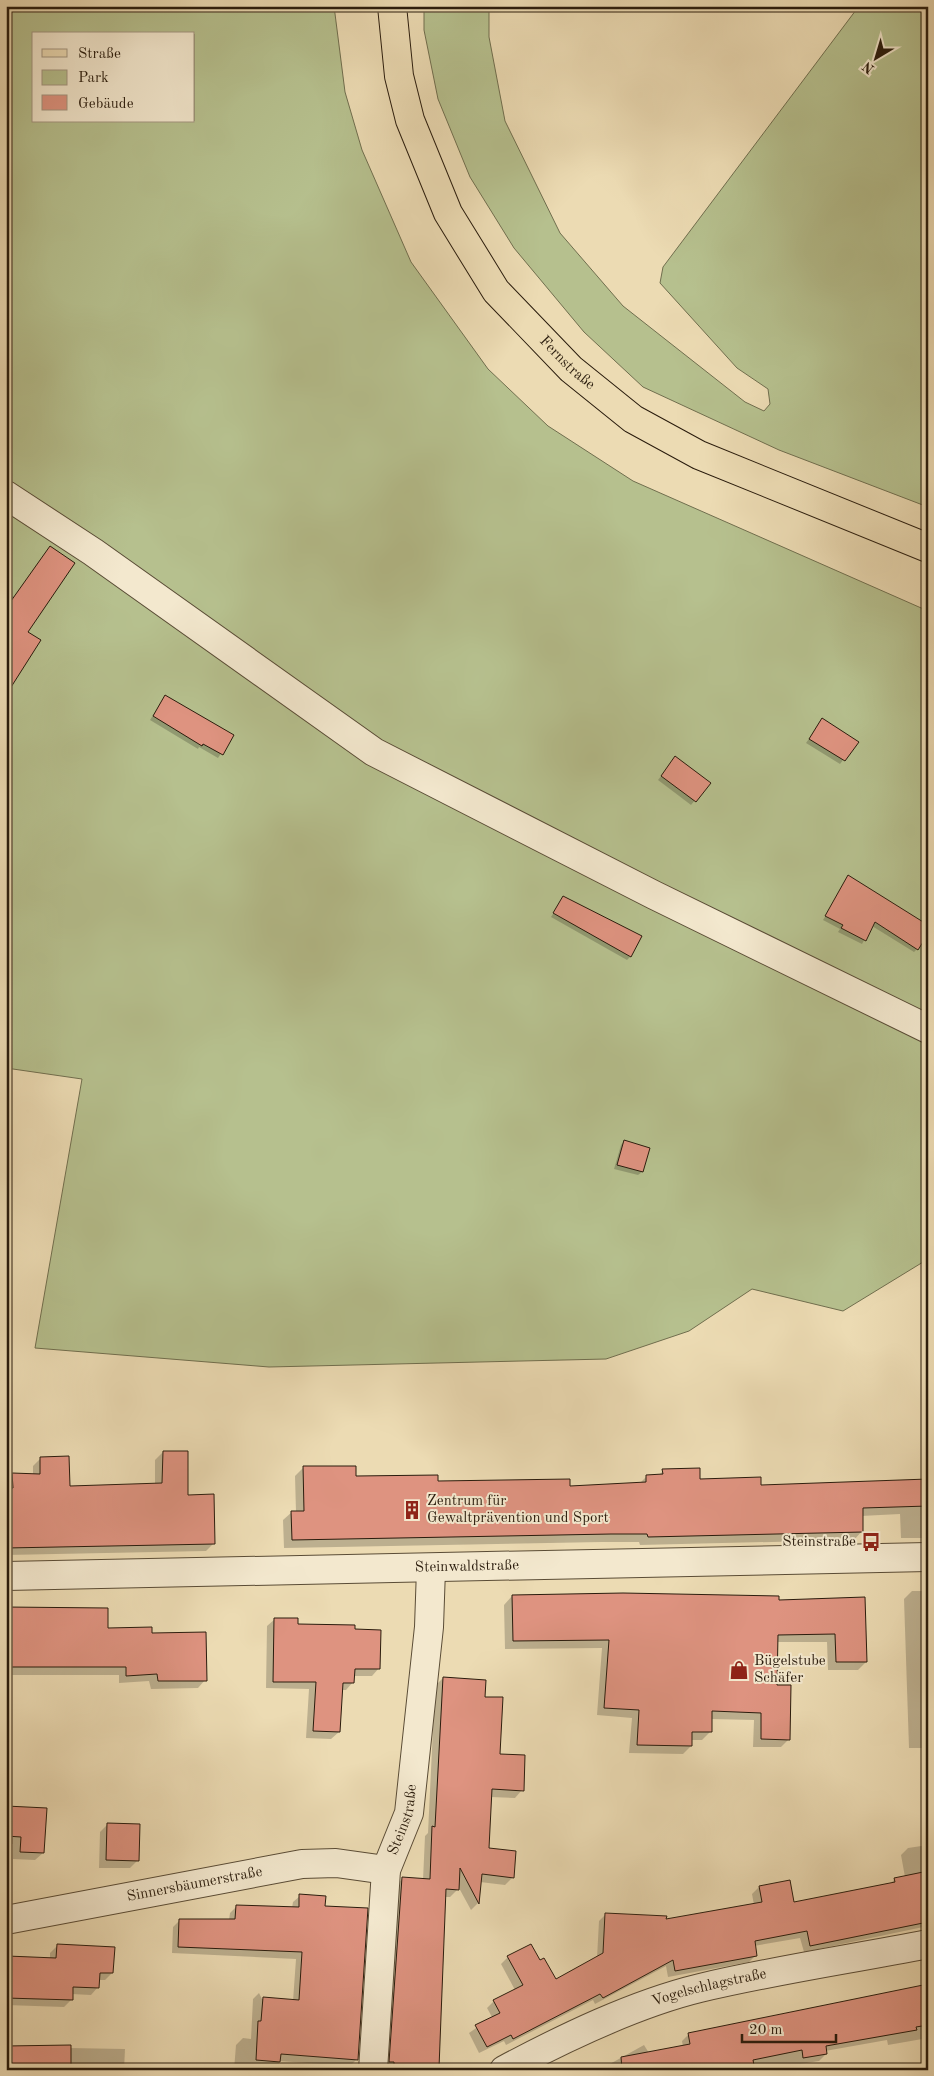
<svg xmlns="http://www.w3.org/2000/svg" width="934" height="2076" viewBox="0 0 934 2076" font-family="'Old Standard TT',serif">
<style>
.green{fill:#b6c08e;stroke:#706e4e;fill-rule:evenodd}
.shadow{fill:#0003}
.building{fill:#de9380;stroke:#2a1c0d}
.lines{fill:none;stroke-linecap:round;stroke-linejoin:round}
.minor-casing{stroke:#5a4c36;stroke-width:30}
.major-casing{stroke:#2a1c0d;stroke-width:30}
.minor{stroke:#f3e8ce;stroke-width:28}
.major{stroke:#ecdbb3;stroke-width:28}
.labels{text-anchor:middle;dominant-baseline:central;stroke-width:4;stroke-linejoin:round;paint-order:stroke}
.street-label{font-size:15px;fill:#2a1c0d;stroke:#f3e8ce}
.poi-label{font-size:15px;fill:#2a1c0d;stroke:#f3e8ce;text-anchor:start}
</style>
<rect width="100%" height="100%" fill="#ecdbb3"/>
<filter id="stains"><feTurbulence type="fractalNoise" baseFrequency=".004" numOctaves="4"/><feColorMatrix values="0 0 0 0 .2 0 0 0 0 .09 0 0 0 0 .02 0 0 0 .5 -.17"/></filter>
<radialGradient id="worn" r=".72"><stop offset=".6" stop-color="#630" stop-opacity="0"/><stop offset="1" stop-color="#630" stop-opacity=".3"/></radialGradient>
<g class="green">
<path d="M6,6H334L345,92L362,150L411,262L488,369L548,426L633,481L928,611V1259L843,1311L752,1289L689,1331L606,1359L269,1367L35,1348L82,1079L6,1068ZM34,34H194V121H34Z"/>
<polygon points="424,6 489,6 489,37 505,121 560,233 623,306 745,402 764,411 770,404 768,389 737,368 660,283 663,267 859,6 928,6 928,507 779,450 643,387 584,332 514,248 470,177 438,99 424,30"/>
</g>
<g class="shadow">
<polygon points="50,547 26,633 6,693 6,592 14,597"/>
<polygon points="165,696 233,735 218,758 199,747 198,749 150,720"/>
<polygon points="819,724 857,742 840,764 806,743"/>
<polygon points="672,762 709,783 691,805 658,780"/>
<polygon points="849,877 917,949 914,952 872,926 862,944 838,932 840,929 823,920"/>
<polygon points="563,898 630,957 627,960 551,917"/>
<polygon points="624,1141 648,1149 642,1172 638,1175 614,1169 621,1145"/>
<polygon points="163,1452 214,1543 206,1551 6,1555 6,1481 13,1474 33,1475 33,1466 41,1458 69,1487 155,1484 155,1460"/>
<polygon points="303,1468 355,1477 437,1483 569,1487 639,1484 647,1476 658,1476 663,1471 699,1480 760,1486 928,1480 928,1538 901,1538 900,1514 861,1516 862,1531 854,1540 640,1545 639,1542 602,1542 284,1548 283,1520 292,1512 296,1512 295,1476"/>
<polygon points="912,1591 928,1591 928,1748 909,1748 904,1599"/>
<polygon points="512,1596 778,1601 864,1599 866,1662 858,1670 828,1670 827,1642 777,1642 776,1686 789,1739 781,1747 753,1747 754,1720 711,1719 710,1732 702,1740 691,1740 691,1746 683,1754 629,1753 632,1718 597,1715 602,1648 505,1649 504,1605"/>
<polygon points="6,1608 106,1629 150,1634 205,1680 198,1688 151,1689 149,1681 119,1683 119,1675 6,1675"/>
<polygon points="275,1619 297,1626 354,1631 379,1668 372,1676 353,1676 353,1682 346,1690 341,1690 339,1732 331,1739 306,1738 309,1689 266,1688 267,1626"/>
<polygon points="6,1676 11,1705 9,1808 43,1853 35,1860 13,1859 13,1844 6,1844"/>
<polygon points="443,1678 484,1698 499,1755 522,1790 515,1798 490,1797 488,1849 513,1877 505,1885 480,1882 478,1903 471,1910 459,1888 450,1897 445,1897 438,2065 433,2070 382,2069 395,1887 402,1879 423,1880 425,1836 428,1833 435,1686"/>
<polygon points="108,1824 138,1860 130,1868 99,1868 100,1832"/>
<polygon points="928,1845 928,1926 804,1952 800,1938 754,1946 756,1955 749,1962 668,1977 666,1966 595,2004 593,2000 506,2045 504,2041 479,2053 469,2033 492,2017 487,2008 494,2001 515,1990 501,1964 508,1957 539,1962 555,1981 597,1958 599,1921 606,1914 665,1921 754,1905 752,1894 759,1887 793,1904 890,1884 895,1879 905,1877 901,1855 908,1848"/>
<polygon points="300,1896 324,1907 357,2059 350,2066 279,2061 279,2070 234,2070 236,2045 243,2038 251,2039 253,1999 259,1993 262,1999 293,2001 296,1959 172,1953 173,1927 180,1920 229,1920 230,1913 237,1906 292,1908 293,1902"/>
<polygon points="57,1946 112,1973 105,1980 98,1980 98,1987 91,1995 71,1994 71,2000 64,2007 6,2005 6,1959 50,1959 50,1953"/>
<polygon points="928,1986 928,2038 888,2045 887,2040 825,2051 826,2054 819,2061 788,2066 789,2070 599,2070 644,2045 649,2053 683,2047 682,2041 689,2034 861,2000 864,1997"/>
<polygon points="70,2048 125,2049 124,2070 6,2070"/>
</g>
<g class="building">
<polygon points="50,546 75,563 28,632 41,640 6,695 6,608"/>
<polygon points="165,695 234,735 223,755 203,744 202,746 153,716"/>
<polygon points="822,718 859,742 845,761 809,739"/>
<polygon points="675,756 711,783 696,802 661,776"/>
<polygon points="848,875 928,925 928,934 918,950 875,922 866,941 841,928 843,925 825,916"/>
<polygon points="563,896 642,936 631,957 553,913"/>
<polygon points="624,1140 650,1148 643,1172 617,1165"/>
<polygon points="163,1451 188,1451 188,1495 214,1494 215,1544 6,1548 6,1488 13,1488 12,1473 40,1474 40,1457 69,1456 70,1486 162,1483"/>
<polygon points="303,1466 356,1466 356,1476 438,1475 438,1481 570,1479 570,1486 646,1482 646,1475 663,1474 662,1469 700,1468 700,1479 761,1477 761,1485 928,1479 928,1506 863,1508 863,1532 648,1537 647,1534 611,1534 292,1540 291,1511 304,1511"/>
<polygon points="623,1593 779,1596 779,1600 865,1597 867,1662 836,1662 835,1634 778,1635 777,1685 791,1685 790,1740 761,1739 761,1713 712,1711 712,1732 692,1732 692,1746 637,1745 639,1710 604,1708 609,1640 513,1641 512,1595"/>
<polygon points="6,1607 108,1608 108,1628 152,1627 152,1633 206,1632 207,1681 158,1681 157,1674 126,1676 126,1667 6,1667"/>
<polygon points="274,1618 298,1618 298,1624 355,1625 355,1629 381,1630 380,1669 355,1669 354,1683 343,1683 340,1732 313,1731 316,1682 273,1682"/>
<polygon points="443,1677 486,1680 485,1697 503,1697 500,1754 525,1755 524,1791 492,1789 489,1848 516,1851 514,1878 482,1874 479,1904 460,1868 459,1890 446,1889 439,2068 394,2065 394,2062 389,2062 402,1877 430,1879 432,1826 435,1827"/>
<polygon points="6,1806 47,1808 44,1853 20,1852 21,1837 6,1836"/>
<polygon points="107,1823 140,1824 139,1861 106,1860"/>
<polygon points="928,1871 928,1922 810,1946 807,1931 755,1941 757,1956 675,1971 673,1960 603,1998 600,1994 513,2039 511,2035 487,2047 475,2025 500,2013 493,2000 523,1985 507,1956 531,1944 540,1960 544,1958 556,1979 603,1953 605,1913 667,1916 666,1919 762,1902 759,1886 790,1880 794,1902 895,1882 894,1878"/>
<polygon points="299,1894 326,1896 325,1906 368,1908 358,2060 281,2054 280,2062 256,2060 258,2021 261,2021 263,1997 299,2000 302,1952 178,1947 179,1919 235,1919 236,1905 299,1907"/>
<polygon points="57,1944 115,1947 113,1973 100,1973 99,1988 73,1987 73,2000 6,1998 7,1956 56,1958"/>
<polygon points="928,1984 928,2025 916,2027 917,2030 826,2046 827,2054 803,2058 802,2050 753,2060 755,2070 622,2070 621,2057 690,2044 688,2033"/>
<polygon points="71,2045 71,2070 6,2070 6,2046"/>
</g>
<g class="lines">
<g class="minor-casing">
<g id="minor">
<polyline points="6,495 93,552 374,752 654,895 928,1029"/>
<path id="s1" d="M6,1576L928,1557"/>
<path id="s2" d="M6,1920L302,1864L336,1863L386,1870"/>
<path id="s3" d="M373,2070L386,1870L409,1813L429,1627L431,1569"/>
<path id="s4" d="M504,2070C564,2038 634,2004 700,1988C775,1970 852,1959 928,1944"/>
</g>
</g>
<g class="major-casing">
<g id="major">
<path id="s5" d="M392,6L399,76L410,120L448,213L496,291L571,369L633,419L699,455L928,548"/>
</g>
</g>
<use href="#minor" class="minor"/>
<use href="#major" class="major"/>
</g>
<defs>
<g id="building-bare" transform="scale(1.5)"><path d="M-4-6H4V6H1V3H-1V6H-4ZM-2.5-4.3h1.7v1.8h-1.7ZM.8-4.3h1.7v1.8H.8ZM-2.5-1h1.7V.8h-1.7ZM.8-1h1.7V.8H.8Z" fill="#8f2418" stroke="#f3e8ce" stroke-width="2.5" paint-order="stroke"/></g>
<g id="bus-bare" transform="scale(1.5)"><path d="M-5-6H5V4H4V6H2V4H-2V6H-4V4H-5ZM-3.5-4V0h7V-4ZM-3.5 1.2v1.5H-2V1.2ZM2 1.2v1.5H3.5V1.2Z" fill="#8f2418" stroke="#f3e8ce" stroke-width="2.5" paint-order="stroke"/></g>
<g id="shop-bare" transform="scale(1.5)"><path d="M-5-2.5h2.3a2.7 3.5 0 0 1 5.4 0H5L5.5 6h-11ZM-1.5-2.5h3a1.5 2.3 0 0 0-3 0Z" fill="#8f2418" stroke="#f3e8ce" stroke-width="2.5" paint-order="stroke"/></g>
</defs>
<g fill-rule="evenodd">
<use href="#building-bare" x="412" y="1510"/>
<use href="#bus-bare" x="871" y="1542"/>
<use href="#shop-bare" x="739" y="1670"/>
</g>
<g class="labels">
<g class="street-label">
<text stroke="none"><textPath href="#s5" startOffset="409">Fernstraße</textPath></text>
<text stroke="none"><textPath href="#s1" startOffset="461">Steinwaldstraße</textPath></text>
<text stroke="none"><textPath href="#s3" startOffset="254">Steinstraße</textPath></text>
<text stroke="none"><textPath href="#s2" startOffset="192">Sinnersbäumerstraße</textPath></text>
<text stroke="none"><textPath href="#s4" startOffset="222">Vogelschlagstraße</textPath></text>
</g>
<g class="poi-label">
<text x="427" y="1501">Zentrum für<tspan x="427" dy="17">Gewaltprävention und Sport</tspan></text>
<text x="856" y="1542" text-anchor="end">Steinstraße</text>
<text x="754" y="1661">Bügelstube<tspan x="754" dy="17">Schäfer</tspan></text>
</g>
</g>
<rect width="934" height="2076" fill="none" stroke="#ecdbb3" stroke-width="25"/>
<rect x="8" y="8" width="919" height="2061" fill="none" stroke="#2a1c0d" stroke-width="2.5"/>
<rect x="12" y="12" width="909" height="2051" fill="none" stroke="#2a1c0d"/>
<rect x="32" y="32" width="162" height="90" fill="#f3e8ce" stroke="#a39681"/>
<rect x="42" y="49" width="25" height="8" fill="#ecdbb3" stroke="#a39681"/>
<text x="78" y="58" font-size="15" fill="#2a1c0d">Straße</text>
<rect x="42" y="70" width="25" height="15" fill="#b6c08e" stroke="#a39681"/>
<text x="78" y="82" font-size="15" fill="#2a1c0d">Park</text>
<rect x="42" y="95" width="25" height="15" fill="#de9380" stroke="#a39681"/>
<text x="78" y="108" font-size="15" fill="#2a1c0d">Gebäude</text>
<g transform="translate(876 58) rotate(218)" stroke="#f3e8ce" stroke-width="4" paint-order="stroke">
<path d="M0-4L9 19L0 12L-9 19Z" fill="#2a1c0d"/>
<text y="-8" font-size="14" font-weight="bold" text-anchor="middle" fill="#2a1c0d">N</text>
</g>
<path d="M742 2034v8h94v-8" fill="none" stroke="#2a1c0d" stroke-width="2.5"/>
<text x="749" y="2034" font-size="15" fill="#2a1c0d" stroke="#f3e8ce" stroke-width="4" paint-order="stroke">20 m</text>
<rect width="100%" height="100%" filter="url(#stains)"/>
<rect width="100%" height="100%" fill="url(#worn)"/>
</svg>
